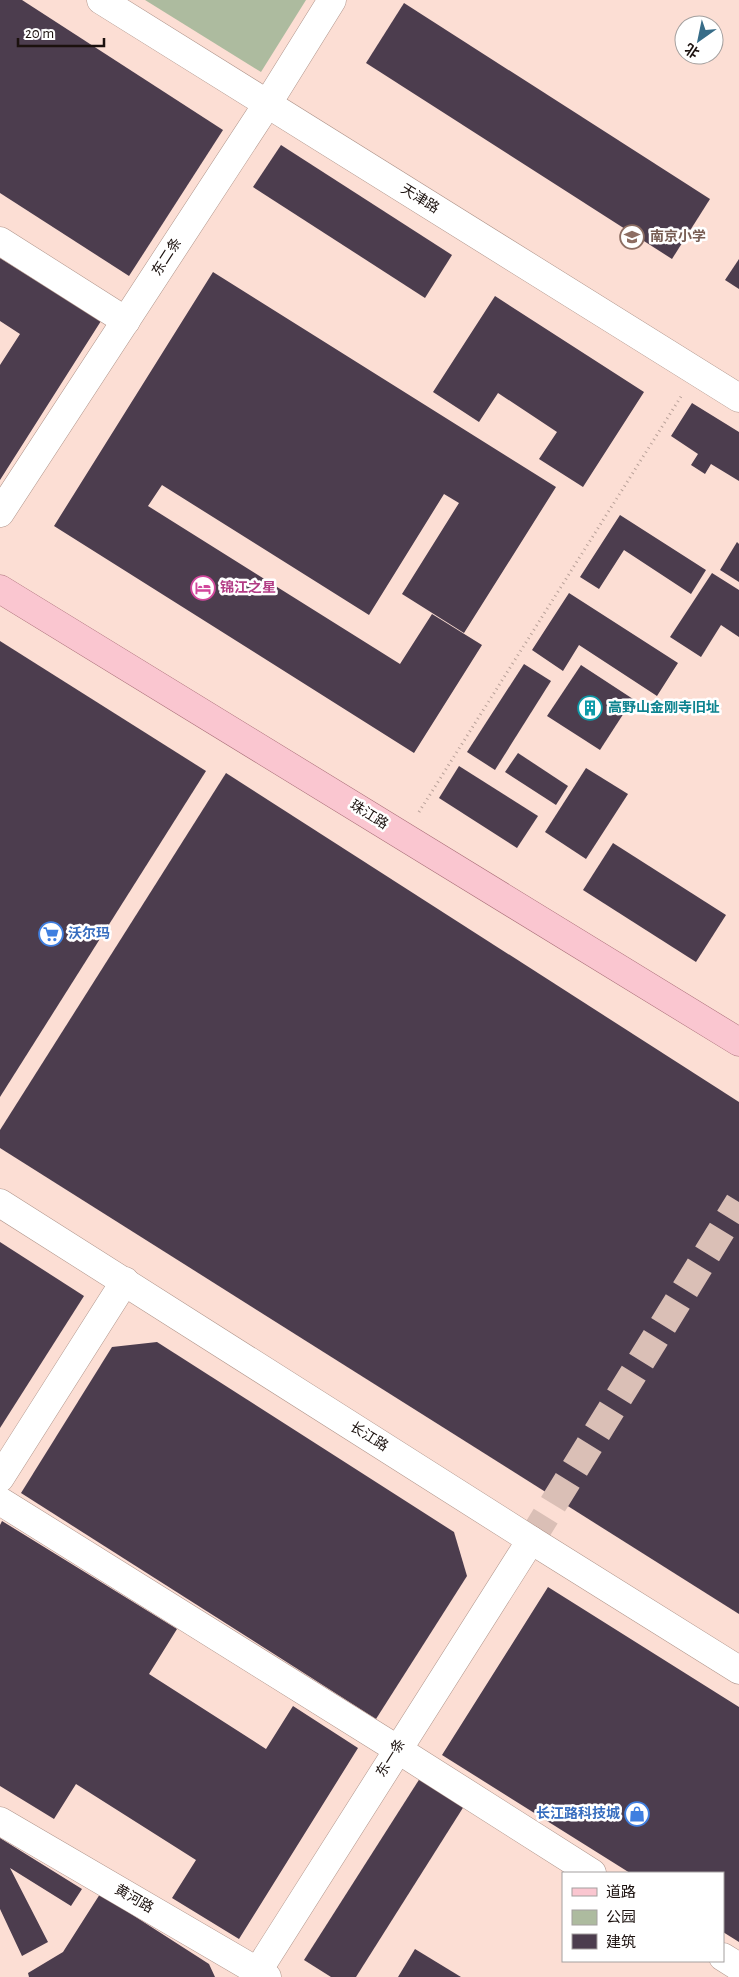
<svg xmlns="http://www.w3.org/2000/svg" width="739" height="1977" viewBox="0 0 739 1977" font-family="'Alegreya Sans','Noto Sans SC',sans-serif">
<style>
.green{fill:#adbb9f}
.building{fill:#4c3d4e}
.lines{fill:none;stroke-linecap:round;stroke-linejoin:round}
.minor-tunnel{stroke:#dabfb6;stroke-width:28;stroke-dasharray:28 14;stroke-linecap:butt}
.minor-casing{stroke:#b0958b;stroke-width:29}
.major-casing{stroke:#a96e78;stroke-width:29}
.path{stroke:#b8a098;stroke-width:3;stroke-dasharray:1 4;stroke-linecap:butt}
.minor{stroke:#fff;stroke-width:28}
.major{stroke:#fac6d0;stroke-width:28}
.labels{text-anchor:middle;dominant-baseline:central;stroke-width:5;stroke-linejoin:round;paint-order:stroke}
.street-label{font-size:14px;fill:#1b110e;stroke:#fff}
.education-label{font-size:14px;font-weight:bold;fill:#785e54;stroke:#fff;text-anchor:start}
.hotel-label{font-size:14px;font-weight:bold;fill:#b23c85;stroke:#fff;text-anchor:start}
.culture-label{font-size:14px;font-weight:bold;fill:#0d838f;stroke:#fff;text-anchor:start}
.shop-label{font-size:14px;font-weight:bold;fill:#366cbe;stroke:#fff;text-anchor:start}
</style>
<rect width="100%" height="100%" fill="#fcded4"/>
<polygon class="green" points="145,0 306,0 261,72"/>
<g class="building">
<polygon points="0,0 22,0 223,130 129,276 0,193"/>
<polygon points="404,3 710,199 672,259 366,63"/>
<polygon points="281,145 452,255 425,298 253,187"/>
<polygon points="0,258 101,321 0,480 0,365 20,334 0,321"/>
<polygon points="739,259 739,289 725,280"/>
<polygon points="213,272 556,487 464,633 402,594 459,503 444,494 369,615 162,485 148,506 400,664 432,614 482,645 414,753 54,526"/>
<polygon points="495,296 644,392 583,487 539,459 557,432 498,393 479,422 433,392"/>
<polygon points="692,403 739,432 739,481 711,464 705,474 691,465 698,454 671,436"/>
<polygon points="620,515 706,570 691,594 624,550 599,589 580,577"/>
<polygon points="737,542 739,544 739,582 720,570"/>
<polygon points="712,573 739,590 739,637 721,625 701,657 670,637"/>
<polygon points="569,593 678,663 657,696 579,645 563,671 532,650"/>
<polygon points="0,641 206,771 0,1097"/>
<polygon points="524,664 551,681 495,770 467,752"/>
<polygon points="581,665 633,699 600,750 547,716"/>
<polygon points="518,753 568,786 556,805 505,772"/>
<polygon points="459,766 538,816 517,848 439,798"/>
<polygon points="586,768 628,794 586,859 545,832"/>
<polygon points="226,773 739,1102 739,1614 0,1148 0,1130"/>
<polygon points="613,843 726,915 696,962 583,890"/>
<polygon points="0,1242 84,1296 0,1428"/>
<polygon points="157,1342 454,1532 467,1576 376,1719 21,1493 112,1347"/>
<polygon points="2,1521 177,1629 149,1674 266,1749 293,1706 358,1748 239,1939 172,1898 196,1860 76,1784 54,1819 0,1786 0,1525"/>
<polygon points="548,1587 739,1707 739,1942 723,1932 723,1873 630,1873 442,1755"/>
<polygon points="422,1775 466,1803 356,1977 331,1977 304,1960"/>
<polygon points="0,1838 82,1889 71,1906 10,1868 48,1942 22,1956 0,1909"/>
<polygon points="100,1894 209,1964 215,1977 29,1977 28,1973 63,1952"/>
<polygon points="415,1949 461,1977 398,1977"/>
</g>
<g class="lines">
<polyline class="minor-tunnel" points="531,1540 739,1202"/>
<g class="minor-casing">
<g id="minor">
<polyline points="101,0 739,398"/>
<polyline points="0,241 126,321"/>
<polyline points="0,513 268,103 332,0"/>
<polyline points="0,1203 531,1540 739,1670"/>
<polyline points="0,1478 125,1281"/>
<polyline points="0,1501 397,1749 592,1873"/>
<polyline points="0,1821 267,1977"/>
<polyline points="723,1957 739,1967"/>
<polyline points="254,1977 531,1540"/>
</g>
</g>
<g class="major-casing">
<polyline id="major" points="0,589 739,1042"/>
</g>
<polyline class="path" points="419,812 682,395"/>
<use href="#minor" class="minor"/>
<use href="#major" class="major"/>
</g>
<defs>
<g id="school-ring" transform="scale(1.25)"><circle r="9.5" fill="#fff" stroke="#8d6e63" stroke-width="1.5"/><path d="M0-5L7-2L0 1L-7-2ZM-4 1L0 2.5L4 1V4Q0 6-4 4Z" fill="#8d6e63"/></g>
<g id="hotel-ring" transform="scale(1.25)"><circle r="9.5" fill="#fff" stroke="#d1479c" stroke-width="1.5"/><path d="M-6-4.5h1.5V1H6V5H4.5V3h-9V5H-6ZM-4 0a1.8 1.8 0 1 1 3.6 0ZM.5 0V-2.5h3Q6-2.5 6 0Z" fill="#d1479c"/></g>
<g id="building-ring" transform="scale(1.25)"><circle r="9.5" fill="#fff" stroke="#0f9aa8" stroke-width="1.5"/><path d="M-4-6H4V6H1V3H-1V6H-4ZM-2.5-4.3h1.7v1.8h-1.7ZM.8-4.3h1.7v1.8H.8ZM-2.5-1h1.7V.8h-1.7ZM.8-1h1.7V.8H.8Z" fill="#0f9aa8"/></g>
<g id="supermarket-ring" transform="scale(1.25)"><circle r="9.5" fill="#fff" stroke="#3f7fe0" stroke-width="1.5"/><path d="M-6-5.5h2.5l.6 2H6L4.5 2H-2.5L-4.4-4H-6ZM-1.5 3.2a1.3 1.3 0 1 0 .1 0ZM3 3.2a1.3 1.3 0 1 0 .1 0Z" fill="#3f7fe0"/></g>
<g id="shop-ring" transform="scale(1.25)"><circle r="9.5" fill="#fff" stroke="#3f7fe0" stroke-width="1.5"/><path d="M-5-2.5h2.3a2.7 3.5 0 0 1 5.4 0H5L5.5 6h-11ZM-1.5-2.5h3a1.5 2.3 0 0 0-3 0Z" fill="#3f7fe0"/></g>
</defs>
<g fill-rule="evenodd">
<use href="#school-ring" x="632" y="237"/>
<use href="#hotel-ring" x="203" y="588"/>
<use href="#building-ring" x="590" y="708"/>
<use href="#supermarket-ring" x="51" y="934"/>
<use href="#shop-ring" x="637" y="1814"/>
</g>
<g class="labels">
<g class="street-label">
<text transform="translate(420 199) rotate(32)">天津路</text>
<text transform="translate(167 257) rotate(-57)">东二条</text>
<text transform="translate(369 815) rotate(32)">珠江路</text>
<text transform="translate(369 1437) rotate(32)">长江路</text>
<text transform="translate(391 1758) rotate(-58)">东一条</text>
<text transform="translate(134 1899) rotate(30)">黄河路</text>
</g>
<g class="education-label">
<text x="650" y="237">南京小学</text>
</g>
<g class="hotel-label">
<text x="220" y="588">锦江之星</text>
</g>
<g class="culture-label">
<text x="608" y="708">高野山金刚寺旧址</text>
</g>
<g class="shop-label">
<text x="68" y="934">沃尔玛</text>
<text x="620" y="1814" text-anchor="end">长江路科技城</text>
</g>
</g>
<rect x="562" y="1872" width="162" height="90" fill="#ffffff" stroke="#a4a09f"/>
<rect x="572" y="1888" width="25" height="8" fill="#fac6d0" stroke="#a4a09f"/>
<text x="606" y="1897" font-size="15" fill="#1b110e">道路</text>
<rect x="572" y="1910" width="25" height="15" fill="#adbb9f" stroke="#a4a09f"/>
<text x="606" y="1922" font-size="15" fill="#1b110e">公园</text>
<rect x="572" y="1934" width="25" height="15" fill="#4c3d4e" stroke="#a4a09f"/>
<text x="606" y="1947" font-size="15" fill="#1b110e">建筑</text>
<g transform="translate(699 40) rotate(213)"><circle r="24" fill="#ffffff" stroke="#a4a09f"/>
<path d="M0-4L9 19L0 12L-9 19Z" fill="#376c88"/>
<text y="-8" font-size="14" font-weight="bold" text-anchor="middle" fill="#1b110e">北</text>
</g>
<path d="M18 38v8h86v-8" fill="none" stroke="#1b110e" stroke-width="2.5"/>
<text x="25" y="38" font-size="15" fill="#1b110e" stroke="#ffffff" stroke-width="4" paint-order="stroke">20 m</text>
</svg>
